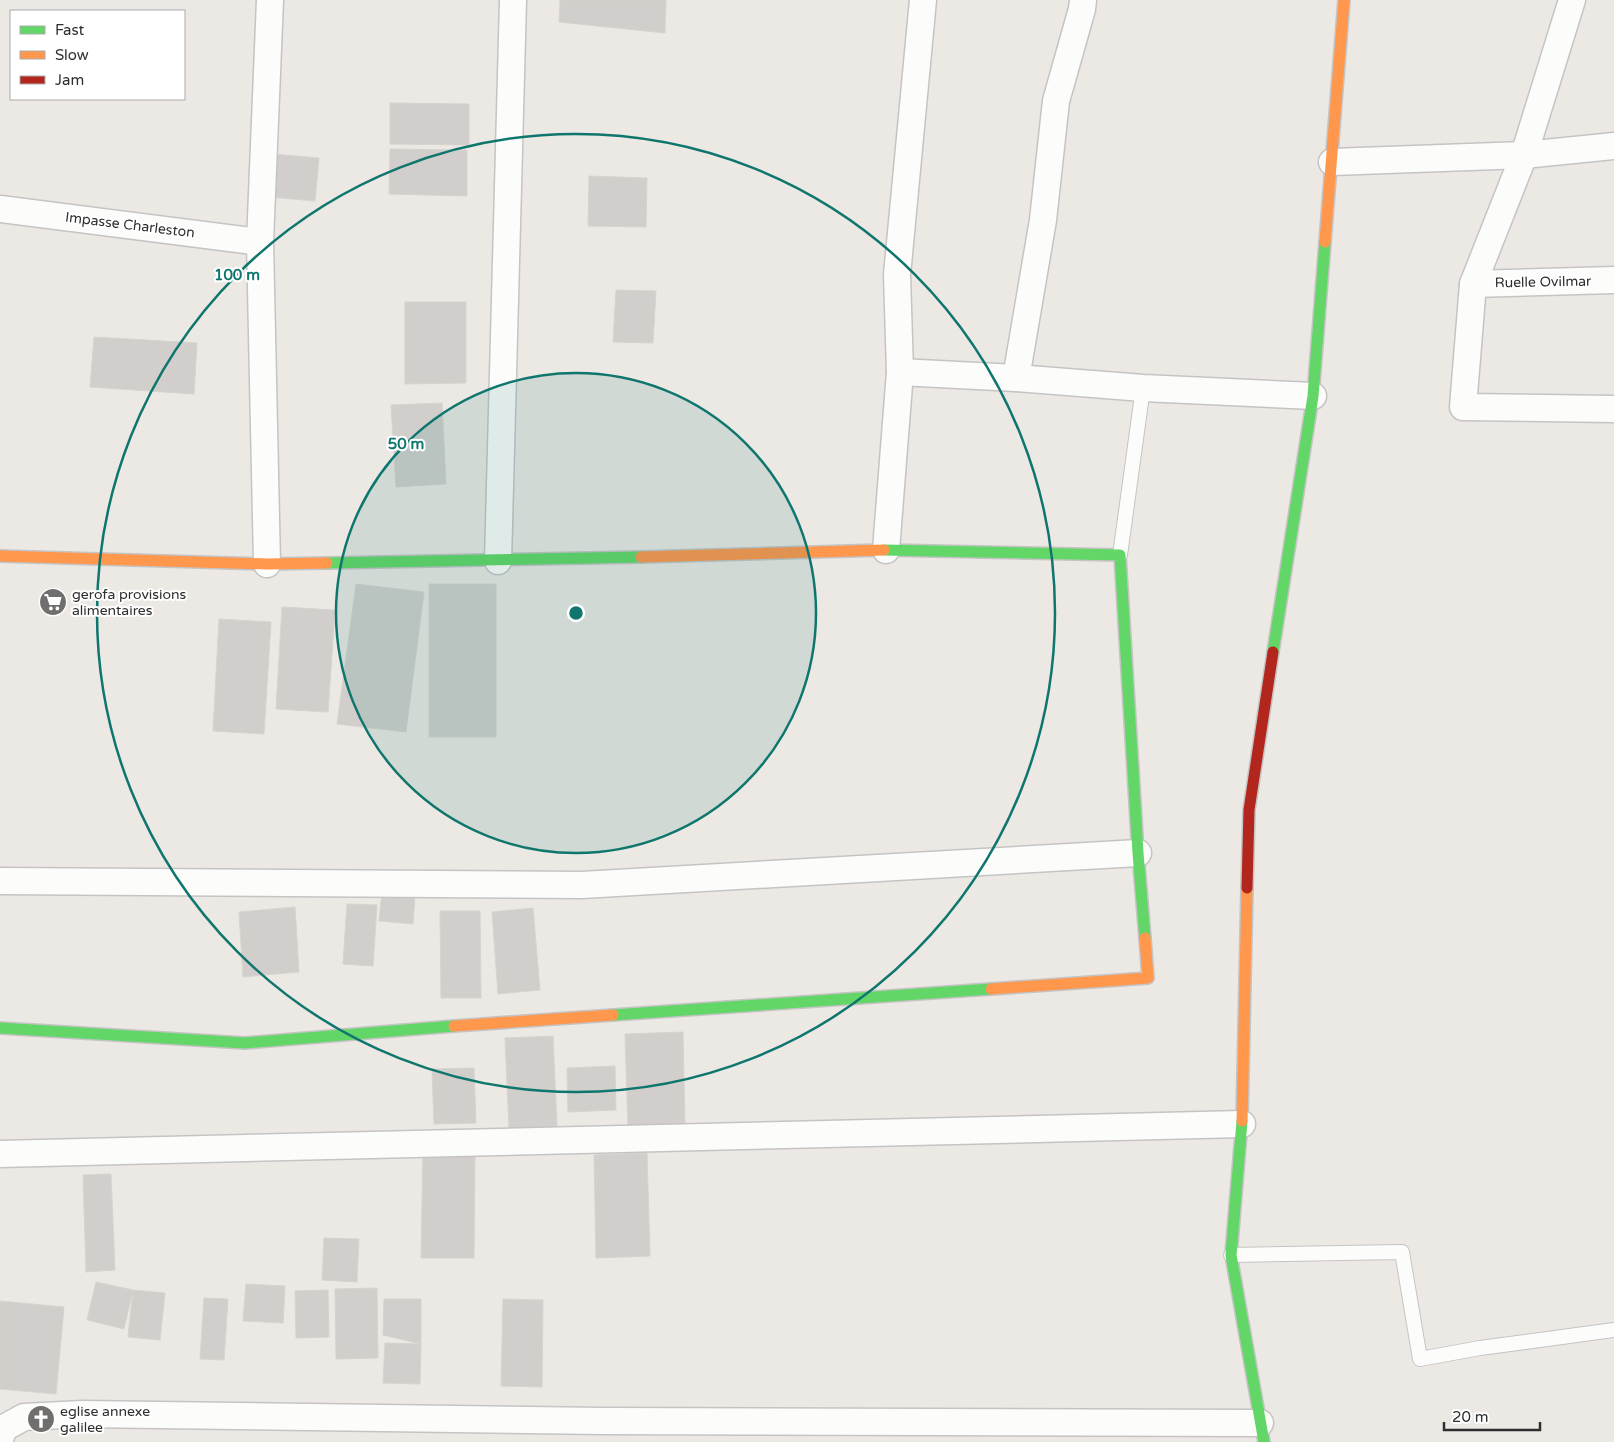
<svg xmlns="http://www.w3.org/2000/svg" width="1614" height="1442" viewBox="0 0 1614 1442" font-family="'Varela Round',sans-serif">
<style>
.building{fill:#d1cecb;stroke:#d7d4d0}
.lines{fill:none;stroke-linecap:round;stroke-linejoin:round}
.lane-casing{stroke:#c5c4c5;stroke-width:16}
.street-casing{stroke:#c5c4c5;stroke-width:29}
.fast-casing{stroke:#c5c4c5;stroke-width:14}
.slow-casing{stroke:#c5c4c5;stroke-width:14}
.jam-casing{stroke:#c5c4c5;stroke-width:14}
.lane{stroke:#fcfcfb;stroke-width:14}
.street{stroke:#fcfcfb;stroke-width:26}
.fast{stroke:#63d668;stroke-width:11}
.slow{stroke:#ff974d;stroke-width:11}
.jam{stroke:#b3261e;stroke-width:11}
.ring{fill:none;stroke:#0f766e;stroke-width:2.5}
.labels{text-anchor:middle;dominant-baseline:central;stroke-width:4;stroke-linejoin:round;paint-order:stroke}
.street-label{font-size:14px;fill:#2e2e2e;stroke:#fff}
.poi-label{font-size:14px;fill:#2e2e2e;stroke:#fff;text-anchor:start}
.centre{fill:#0f766e;stroke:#fff;stroke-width:2.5}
.ring-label{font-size:15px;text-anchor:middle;font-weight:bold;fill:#0f766e;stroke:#fff;stroke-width:4;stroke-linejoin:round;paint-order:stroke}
</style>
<rect width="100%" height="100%" fill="#ece8e4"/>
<g class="building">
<polygon points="560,0 666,0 665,33 559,22"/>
<polygon points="390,103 469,104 469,145 390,144"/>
<polygon points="390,149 467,150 467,196 389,194"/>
<polygon points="273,154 319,158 315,201 269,197"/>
<polygon points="589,176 647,178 646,227 588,226"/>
<polygon points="616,290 656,291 653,343 613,342"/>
<polygon points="405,302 466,302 466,383 405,384"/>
<polygon points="94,337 197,343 194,394 90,387"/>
<polygon points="442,403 446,484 396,487 391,405"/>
<polygon points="356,584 424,592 406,732 337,724"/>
<rect x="429" y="584" width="67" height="153"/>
<polygon points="282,607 335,610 328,712 276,709"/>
<polygon points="219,619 271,622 264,734 213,731"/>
<polygon points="382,892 415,895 413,924 379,921"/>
<polygon points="347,904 377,905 373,966 343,964"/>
<polygon points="295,907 299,972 243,977 239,912"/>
<polygon points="533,908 540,990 498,994 492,912"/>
<polygon points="440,911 480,911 481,998 441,998"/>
<polygon points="683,1032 685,1127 628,1129 625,1034"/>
<polygon points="553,1036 557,1126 509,1129 505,1038"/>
<polygon points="615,1066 616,1110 568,1112 567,1068"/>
<polygon points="474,1068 476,1123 434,1124 432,1069"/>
<polygon points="423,1151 475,1152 474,1258 421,1258"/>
<polygon points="647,1153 650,1256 596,1258 594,1155"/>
<polygon points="111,1174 115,1270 86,1272 83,1175"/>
<polygon points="324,1238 359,1239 357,1282 322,1280"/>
<polygon points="96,1282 133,1290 124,1329 87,1320"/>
<polygon points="246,1284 285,1286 283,1323 243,1321"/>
<polygon points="377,1288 378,1358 336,1359 335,1289"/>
<polygon points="133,1290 165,1293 160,1340 128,1337"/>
<polygon points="328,1290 329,1337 296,1338 295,1291"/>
<polygon points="204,1298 228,1299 224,1360 200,1359"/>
<polygon points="384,1299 421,1299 421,1344 383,1335"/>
<polygon points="503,1299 543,1300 542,1387 501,1386"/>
<polygon points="0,1301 64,1307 56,1394 0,1389"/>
<polygon points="385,1343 421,1344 420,1384 383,1383"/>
</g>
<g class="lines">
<g class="lane-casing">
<g id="lane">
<polyline points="1120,555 1143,388"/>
<polyline points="1231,1255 1402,1252 1420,1359 1480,1348 1614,1330"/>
</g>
</g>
<g class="street-casing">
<g id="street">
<polyline points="1572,0 1524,155 1473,284 1463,407 1614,409"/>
<polyline points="1332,162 1524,155 1614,146"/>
<polyline points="0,209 260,242"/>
<polyline points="1473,284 1614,280"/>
<polyline points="900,372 1016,378 1143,388 1313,396"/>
<polyline points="1016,378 1043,220 1056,101 1082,9 1083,0"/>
<polyline points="886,550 900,372 897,275 923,0"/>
<polyline points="498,561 513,0"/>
<polyline points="267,564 260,242 270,0"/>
<polyline points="0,881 582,885 1138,853"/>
<polyline points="0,1154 1242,1124"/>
<polyline points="0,1439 4,1428 24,1417 82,1414 602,1421 1260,1423"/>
</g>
</g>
<g class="fast-casing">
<g id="fast">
<polyline points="884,550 1120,555 1138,853 1145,938"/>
<polyline points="327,563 641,557"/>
<polyline points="1273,652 1313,396 1325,242"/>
<polyline points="613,1015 991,989"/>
<polyline points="0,1028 245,1043 454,1026"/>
<polyline points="1242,1121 1231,1255 1264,1442"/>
</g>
</g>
<g class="slow-casing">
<g id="slow">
<polyline points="1325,242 1344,0"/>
<polyline points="0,556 267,564 327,563"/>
<polyline points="641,557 884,550"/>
<polyline points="991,989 1148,978 1145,938"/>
<polyline points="454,1026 613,1015"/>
<polyline points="1242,1121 1247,888"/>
</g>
</g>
<g class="jam-casing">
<polyline id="jam" points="1247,888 1249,810 1273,652"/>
</g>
<use href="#lane" class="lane"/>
<use href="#street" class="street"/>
<use href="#fast" class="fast"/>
<use href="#slow" class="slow"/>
<use href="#jam" class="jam"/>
</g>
<circle cx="576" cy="613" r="240" fill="#0f766e" fill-opacity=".12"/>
<g class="ring">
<circle cx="576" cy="613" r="240"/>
<circle cx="576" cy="613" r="479"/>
</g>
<defs>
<g id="supermarket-disc" transform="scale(1.4375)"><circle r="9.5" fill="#706f6e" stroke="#fff"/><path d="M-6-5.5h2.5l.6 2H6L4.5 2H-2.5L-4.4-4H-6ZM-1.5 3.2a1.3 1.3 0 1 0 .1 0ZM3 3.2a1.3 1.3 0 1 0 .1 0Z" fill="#fff"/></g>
<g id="church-disc" transform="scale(1.4375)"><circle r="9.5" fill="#706f6e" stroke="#fff"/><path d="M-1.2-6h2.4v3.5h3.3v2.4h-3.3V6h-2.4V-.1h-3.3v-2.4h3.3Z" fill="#fff"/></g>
</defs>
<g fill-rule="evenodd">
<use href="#supermarket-disc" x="53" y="602"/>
<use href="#church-disc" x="41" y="1419"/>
</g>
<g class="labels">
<g class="street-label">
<text transform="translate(130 225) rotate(7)">Impasse Charleston</text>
<text transform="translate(1543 282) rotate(-1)">Ruelle Ovilmar</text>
</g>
<g class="poi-label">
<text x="72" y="594">gerofa provisions<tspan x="72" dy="16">alimentaires</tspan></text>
<text x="60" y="1411">eglise annexe<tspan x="60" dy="16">galilee</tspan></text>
</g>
</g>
<circle cx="576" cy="613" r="8" class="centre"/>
<g class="ring-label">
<text x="237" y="280">100 m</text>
<text x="406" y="449">50 m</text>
</g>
<rect x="10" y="10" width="175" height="90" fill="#ffffff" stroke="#ababab"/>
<rect x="20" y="26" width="25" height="8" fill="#63d668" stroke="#ababab"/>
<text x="55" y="35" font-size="15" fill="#2e2e2e">Fast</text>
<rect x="20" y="51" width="25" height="8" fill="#ff974d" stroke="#ababab"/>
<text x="55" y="60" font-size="15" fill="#2e2e2e">Slow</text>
<rect x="20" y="76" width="25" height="8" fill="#b3261e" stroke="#ababab"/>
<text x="55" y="85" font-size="15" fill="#2e2e2e">Jam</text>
<path d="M1444 1422v8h96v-8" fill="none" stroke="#2e2e2e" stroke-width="2.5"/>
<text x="1452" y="1422" font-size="15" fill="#2e2e2e" stroke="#ffffff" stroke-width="4" paint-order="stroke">20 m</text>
</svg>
